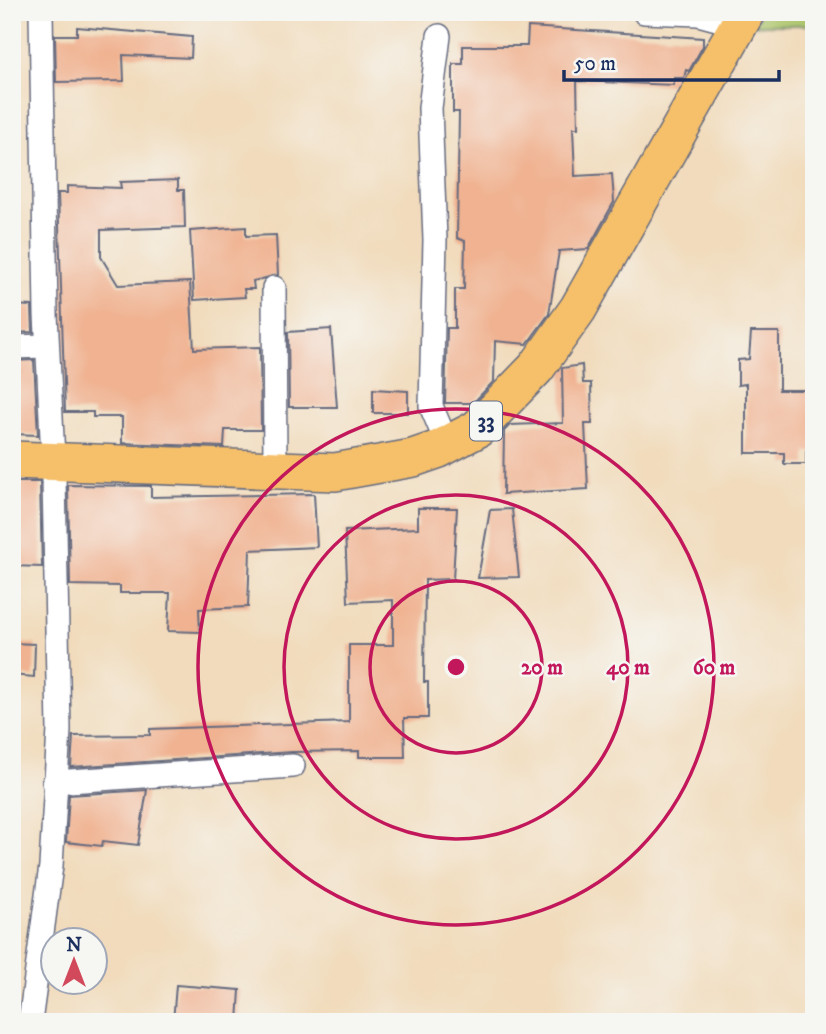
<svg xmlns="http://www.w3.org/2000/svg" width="826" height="1034" viewBox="0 0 826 1034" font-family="'IM FELL DW Pica',serif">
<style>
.green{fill:#acc469;stroke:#647a64;stroke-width:2}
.building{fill:#f0b291}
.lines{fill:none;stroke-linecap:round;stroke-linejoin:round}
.minor-casing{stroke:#666b7f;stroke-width:26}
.primary-casing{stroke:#666b7f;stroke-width:40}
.minor{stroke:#fff;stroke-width:23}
.primary{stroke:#f6c06b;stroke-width:37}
.ring{fill:none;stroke:#c2185b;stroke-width:3.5}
.labels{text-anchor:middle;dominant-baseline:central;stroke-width:5;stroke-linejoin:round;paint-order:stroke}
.shield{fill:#f6f6f2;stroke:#5d6b8a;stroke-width:2}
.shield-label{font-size:23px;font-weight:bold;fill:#1b2f5e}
.centre{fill:#c2185b;stroke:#f6f6f2;stroke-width:3.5}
.ring-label{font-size:21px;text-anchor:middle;font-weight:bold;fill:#c2185b;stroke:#f6f6f2;stroke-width:5;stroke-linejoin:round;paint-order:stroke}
</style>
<rect width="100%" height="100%" fill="#f6f6f2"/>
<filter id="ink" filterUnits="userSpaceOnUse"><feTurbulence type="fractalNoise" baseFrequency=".0143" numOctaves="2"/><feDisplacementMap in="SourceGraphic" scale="14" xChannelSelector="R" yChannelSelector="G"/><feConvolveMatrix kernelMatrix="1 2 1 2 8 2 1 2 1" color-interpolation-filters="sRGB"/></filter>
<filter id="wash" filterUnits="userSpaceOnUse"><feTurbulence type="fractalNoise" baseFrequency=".00686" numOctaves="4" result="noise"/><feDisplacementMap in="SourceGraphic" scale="28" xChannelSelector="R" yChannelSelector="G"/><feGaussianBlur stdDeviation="1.57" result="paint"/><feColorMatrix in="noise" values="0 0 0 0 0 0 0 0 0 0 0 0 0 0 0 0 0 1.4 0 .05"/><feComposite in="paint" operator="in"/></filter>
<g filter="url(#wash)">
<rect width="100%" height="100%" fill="#f1dbbc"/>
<polygon class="green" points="761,12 814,12 814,25 754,25"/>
<g id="blocks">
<g class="building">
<polygon points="77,27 192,37 191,58 123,55 124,81 56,82 55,35 77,35"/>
<polygon points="528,27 703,38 703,46 689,71 686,70 684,78 674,78 674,85 577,81 578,128 573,128 575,176 612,174 614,202 588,249 559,251 549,314 527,344 495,341 494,381 473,403 445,403 447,328 455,328 455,289 464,289 465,241 457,238 459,112 453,112 453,64 463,64 463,46 527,46"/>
<polygon points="178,180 178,190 184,190 185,227 101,230 101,257 118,285 190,282 194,349 260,347 261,430 225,430 224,447 122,443 122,417 93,417 93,412 65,412 58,193 67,193 67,186 121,188 120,182"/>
<polygon points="246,227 246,236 276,235 278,275 253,281 254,289 244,289 245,297 194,300 190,231"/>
<polygon points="12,305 32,306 33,332 12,333"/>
<polygon points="331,329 337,407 289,407 288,332"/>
<polygon points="751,332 779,332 779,390 814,390 814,452 806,452 806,464 784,464 784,453 746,453 746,384 738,385 738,360 749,359"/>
<polygon points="34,360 38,435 12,434 12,361"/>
<polygon points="582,365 583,383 591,383 592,424 585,424 588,489 503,494 504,431 510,425 563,423 562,368"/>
<polygon points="373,389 408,391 408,413 373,413"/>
<polygon points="12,482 40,482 42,567 12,566"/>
<polygon points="68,485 151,486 151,497 314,494 317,547 250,550 248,607 199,609 200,632 168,631 170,593 120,593 120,586 70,585"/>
<polygon points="418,508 457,508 453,579 425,580 424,682 428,682 428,718 404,718 405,757 359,757 359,751 292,752 71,767 73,736 150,735 150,729 349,722 349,645 393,645 393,600 348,602 345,531 418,528"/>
<polygon points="512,509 519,577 478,578 490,510"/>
<polygon points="12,643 35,644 34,677 12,675"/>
<polygon points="147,790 138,845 103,841 102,846 66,842 69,795"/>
<polygon points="176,985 240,990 238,1022 173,1022"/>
</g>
</g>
</g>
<g filter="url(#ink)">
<use href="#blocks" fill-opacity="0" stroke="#666b7f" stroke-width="2"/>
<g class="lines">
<g class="minor-casing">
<g id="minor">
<polyline points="644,12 698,14 739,25"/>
<polyline points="439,36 430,108 435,240 431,406 448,446"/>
<polyline points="274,288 275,471"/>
<polyline points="12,347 47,346"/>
<polyline points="54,782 293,766"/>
<polyline points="30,1022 51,866 59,730 54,479 46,314 41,12"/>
</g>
</g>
<g class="primary-casing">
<polyline id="primary" points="12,460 335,472 413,458 439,449 477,429 536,368 578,309 746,12"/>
</g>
<use href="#minor" class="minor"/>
<use href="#primary" class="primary"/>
</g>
</g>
<g class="ring">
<circle cx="456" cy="667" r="86"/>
<circle cx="456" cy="667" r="172"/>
<circle cx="456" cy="667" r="258"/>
</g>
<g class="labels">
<rect class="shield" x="470" y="401.5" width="32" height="39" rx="5"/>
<g class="shield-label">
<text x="486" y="421">33</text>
</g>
</g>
<circle cx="456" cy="667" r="10" class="centre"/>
<g class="ring-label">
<text x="542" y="674">20 m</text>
<text x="628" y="674">40 m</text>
<text x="714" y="674">60 m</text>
</g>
<rect width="826" height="1034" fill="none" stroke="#f6f6f2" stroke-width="42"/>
<g transform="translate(74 961)"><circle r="33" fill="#f6f6f2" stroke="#9ea6b7" stroke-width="2"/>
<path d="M0-5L12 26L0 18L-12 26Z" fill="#d1495b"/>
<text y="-10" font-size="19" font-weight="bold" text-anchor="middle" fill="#1b2f5e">N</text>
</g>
<path d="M564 70v10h215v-10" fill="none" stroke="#1b2f5e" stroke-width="3.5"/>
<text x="574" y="70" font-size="21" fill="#1b2f5e" stroke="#f6f6f2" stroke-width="5" paint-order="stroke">50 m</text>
</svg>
